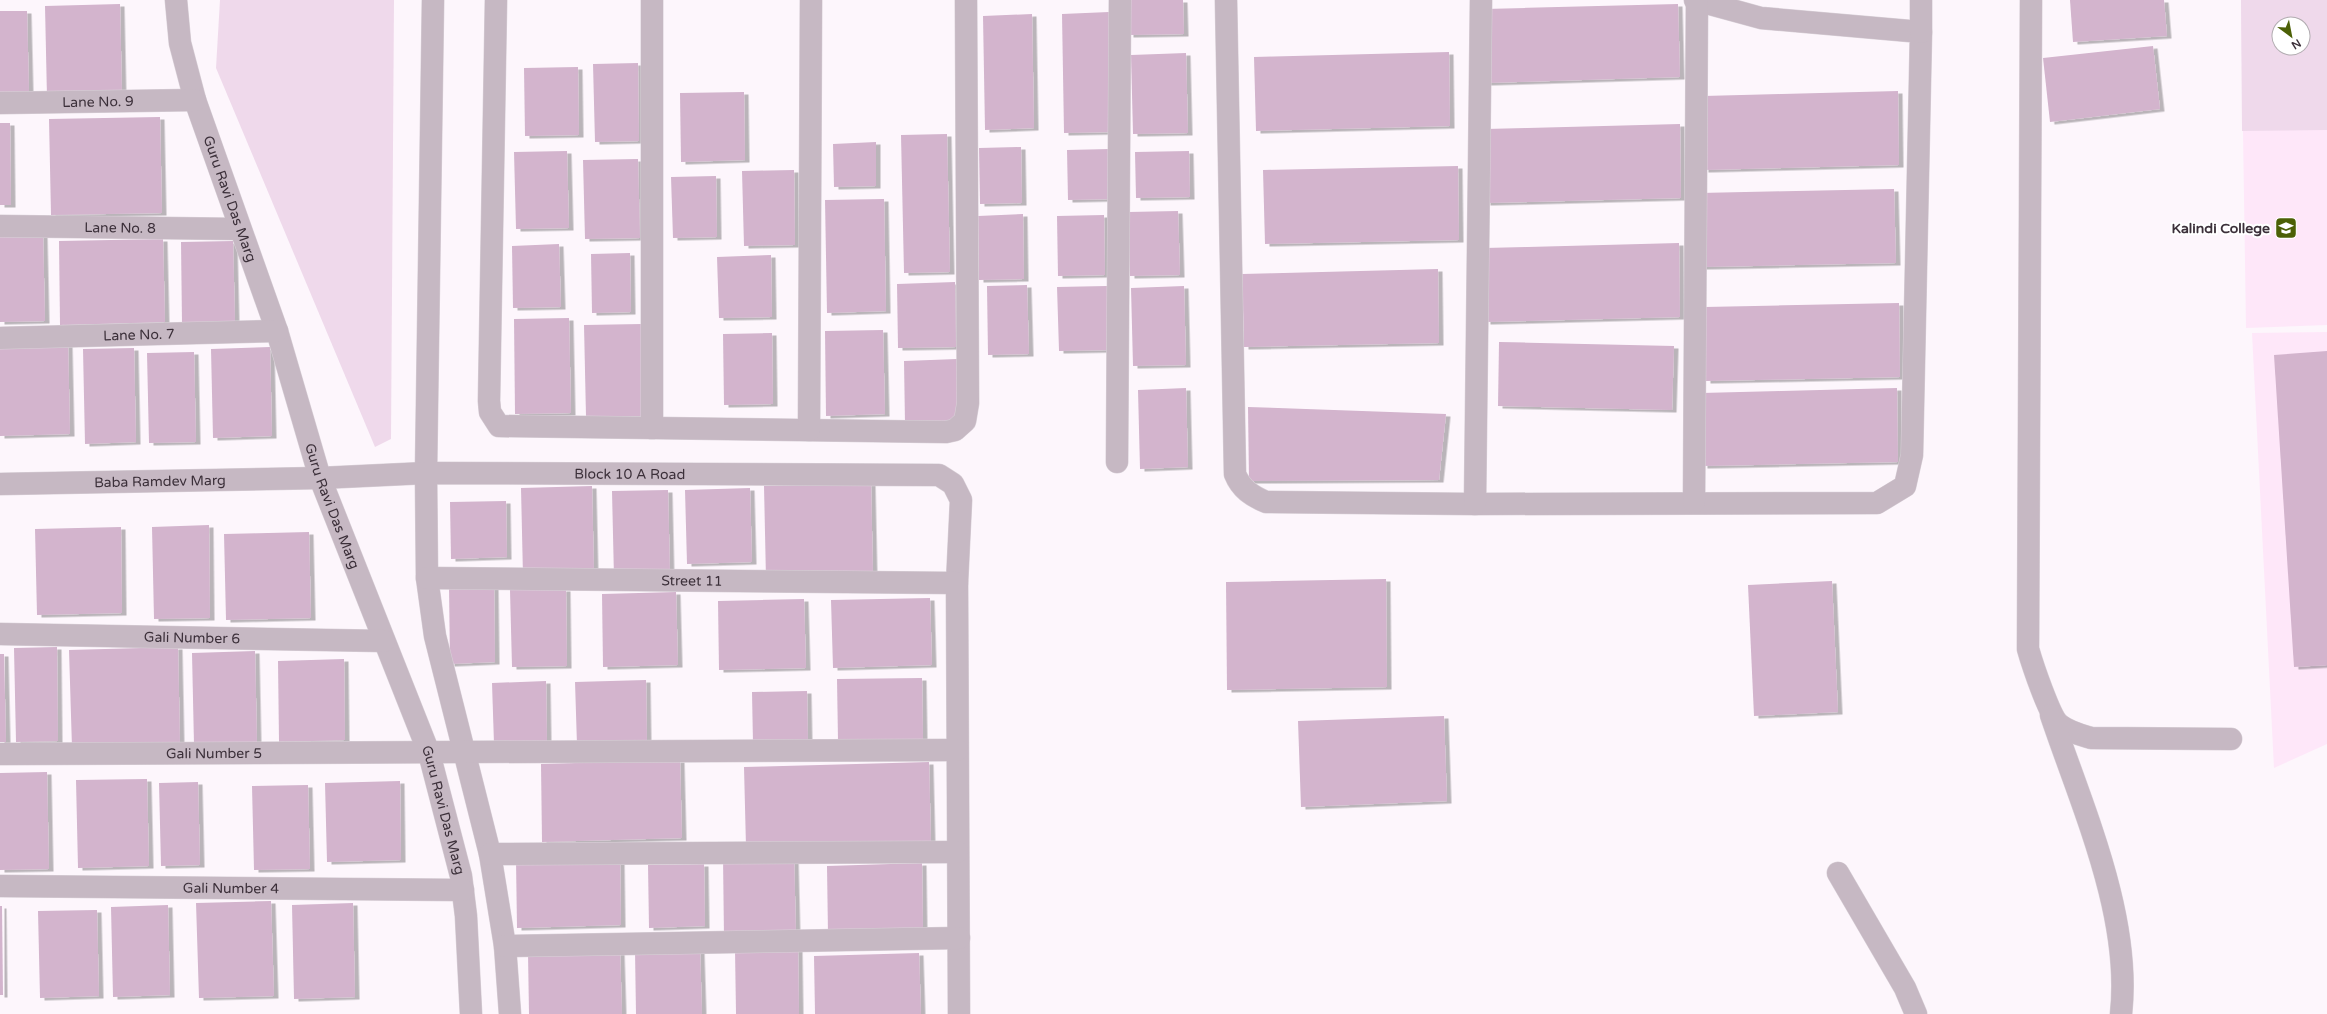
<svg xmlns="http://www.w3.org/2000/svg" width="2327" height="1014" viewBox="0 0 2327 1014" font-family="'Varela Round',sans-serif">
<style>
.built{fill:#fee7f9;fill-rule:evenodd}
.green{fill:#efd9eb;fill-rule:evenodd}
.building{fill:#d3b4cd;filter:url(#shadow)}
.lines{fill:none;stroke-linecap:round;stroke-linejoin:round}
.minor-casing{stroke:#dad2d9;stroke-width:23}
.minor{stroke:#c6b8c3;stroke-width:22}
.labels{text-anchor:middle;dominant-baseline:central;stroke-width:4;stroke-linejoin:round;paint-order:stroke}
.street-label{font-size:14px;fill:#3c303a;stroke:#fff}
.poi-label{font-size:14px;font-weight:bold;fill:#3c303a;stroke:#fff;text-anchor:end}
</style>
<defs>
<filter id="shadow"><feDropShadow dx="4.5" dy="2.5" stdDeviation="0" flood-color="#0004"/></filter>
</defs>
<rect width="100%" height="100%" fill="#fdf6fc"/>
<g class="built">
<path d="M2241,0H2327V325L2246,328ZM2279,24H2303V48H2279Z"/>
<polygon points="2327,332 2327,744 2274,768 2252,333"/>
</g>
<g class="green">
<polygon points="220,0 394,0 391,439 375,447 216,68"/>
<path d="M2241,0H2327V130L2242,131ZM2279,24H2303V48H2279Z"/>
</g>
<g class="building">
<polygon points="1129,0 1183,0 1184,34 1129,35"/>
<polygon points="2070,0 2164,0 2167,36 2073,42"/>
<polygon points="120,4 122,96 47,98 45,6"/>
<polygon points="1678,4 1680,77 1485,83 1484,9"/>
<polygon points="0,11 27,11 29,92 0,92"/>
<polygon points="1109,12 1112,132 1064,133 1062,14"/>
<polygon points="1032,14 1034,128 985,130 983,16"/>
<polygon points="2153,46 2160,109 2050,122 2043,58"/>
<polygon points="1449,52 1450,126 1256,131 1254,57"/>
<polygon points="1186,53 1188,133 1133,134 1131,55"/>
<polygon points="638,63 639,141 595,142 593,64"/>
<polygon points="578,67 579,135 525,136 524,68"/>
<polygon points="1898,91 1899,165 1704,170 1703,96"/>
<polygon points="744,92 745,160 681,162 680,93"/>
<polygon points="160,117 162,213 51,215 49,119"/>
<polygon points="0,123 10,123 11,205 0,205"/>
<polygon points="1680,124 1681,198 1486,203 1485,129"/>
<polygon points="947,134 950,272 904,273 901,135"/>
<polygon points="876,142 876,186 834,187 833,144"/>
<polygon points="1021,147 1022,203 980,204 979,148"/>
<polygon points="1110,149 1111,199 1068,200 1067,150"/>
<polygon points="567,151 569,228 516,229 514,152"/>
<polygon points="1189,151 1190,197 1136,198 1135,152"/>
<polygon points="638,159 640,238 585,239 583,160"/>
<polygon points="1458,166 1459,240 1265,244 1263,170"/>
<polygon points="794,170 795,245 744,246 742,171"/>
<polygon points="716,176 717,237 673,238 671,177"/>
<polygon points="1894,189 1896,263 1701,267 1699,193"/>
<polygon points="884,199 886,311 827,313 825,200"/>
<polygon points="1178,211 1180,275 1130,276 1128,212"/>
<polygon points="1023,214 1024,279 979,280 978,216"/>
<polygon points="1104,215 1105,275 1058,276 1057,216"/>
<polygon points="43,233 45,321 0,322 0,234"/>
<polygon points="163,239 165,322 60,325 59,241"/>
<polygon points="233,241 235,321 182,323 181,242"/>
<polygon points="1679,243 1680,317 1486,322 1484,248"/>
<polygon points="559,244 561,307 513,308 512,246"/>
<polygon points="630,253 631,312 592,313 591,254"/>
<polygon points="771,255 772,317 719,318 717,257"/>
<polygon points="1438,269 1439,343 1244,347 1242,274"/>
<polygon points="955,282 956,347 898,348 897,284"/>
<polygon points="1027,285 1029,354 988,355 987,286"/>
<polygon points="1107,286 1109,350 1059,351 1057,287"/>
<polygon points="1184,286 1186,365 1133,366 1131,288"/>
<polygon points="1899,303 1900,377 1706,381 1704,307"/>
<polygon points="569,318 571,413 515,414 514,319"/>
<polygon points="642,324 643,416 586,417 584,325"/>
<polygon points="883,330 885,414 826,416 825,331"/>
<polygon points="772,333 773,404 724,405 723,334"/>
<polygon points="68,342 70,434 0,436 0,344"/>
<polygon points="1499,342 1674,346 1672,410 1498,406"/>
<polygon points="270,347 272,436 213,438 211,349"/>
<polygon points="134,348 136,442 85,444 83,349"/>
<polygon points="2327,351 2327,665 2294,667 2274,355"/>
<polygon points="194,352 196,442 149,443 147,353"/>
<polygon points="957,359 958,422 905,424 904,361"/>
<polygon points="1186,388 1188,467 1140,469 1138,390"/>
<polygon points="1897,388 1898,462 1703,466 1701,393"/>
<polygon points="1248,407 1446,414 1439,480 1249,481"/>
<polygon points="871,483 873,576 766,579 764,486"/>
<polygon points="592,486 594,574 523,576 521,488"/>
<polygon points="750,488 752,562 687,564 685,490"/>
<polygon points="668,490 670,576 614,578 612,491"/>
<polygon points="506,501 507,557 451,559 450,502"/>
<polygon points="209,525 210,618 154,619 152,527"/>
<polygon points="121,527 122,613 37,615 35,529"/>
<polygon points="309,532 311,618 226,620 224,534"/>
<polygon points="1386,579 1387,687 1227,690 1226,582"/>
<polygon points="1832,581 1838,712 1754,716 1748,585"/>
<polygon points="494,583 495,662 450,664 449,585"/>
<polygon points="566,589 567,666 512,667 510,590"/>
<polygon points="676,592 678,665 603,667 602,594"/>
<polygon points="930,598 932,665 833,668 831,600"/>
<polygon points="804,599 806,668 719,670 718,601"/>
<polygon points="57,647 58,741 16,742 14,648"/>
<polygon points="178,647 180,745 72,748 69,650"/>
<polygon points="255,651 257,744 194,745 192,653"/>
<polygon points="0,654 4,654 6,742 0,742"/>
<polygon points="344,659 345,740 279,742 278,661"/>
<polygon points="922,678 923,739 838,741 837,679"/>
<polygon points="646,680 647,744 577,746 575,682"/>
<polygon points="546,681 547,742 494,744 492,683"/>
<polygon points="807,691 808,743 753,744 752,692"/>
<polygon points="1444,716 1447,801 1301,807 1298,721"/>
<polygon points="680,760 682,838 542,842 541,764"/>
<polygon points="929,762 931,843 746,847 744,767"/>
<polygon points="47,772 49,869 0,870 0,773"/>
<polygon points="147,779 149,866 78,868 76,780"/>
<polygon points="400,781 401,860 327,862 325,783"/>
<polygon points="198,782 200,865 161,866 159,783"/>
<polygon points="308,785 310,869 254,870 252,786"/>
<polygon points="794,855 796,936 724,938 723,857"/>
<polygon points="620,857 621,925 517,928 516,860"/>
<polygon points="922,863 923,932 828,935 827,866"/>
<polygon points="704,864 705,926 649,928 648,865"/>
<polygon points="271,901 274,996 199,998 196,903"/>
<polygon points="353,903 355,997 294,999 292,905"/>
<polygon points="168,905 170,995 113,997 111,907"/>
<polygon points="0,906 2,906 3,995 0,995"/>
<polygon points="97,910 99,996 40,998 38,911"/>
<polygon points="798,948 799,1014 736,1014 735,949"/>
<polygon points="620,950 622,1014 529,1014 528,953"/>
<polygon points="700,950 702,1014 636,1014 635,951"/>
<polygon points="919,953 921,1014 815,1014 814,956"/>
</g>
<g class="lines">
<g class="minor-casing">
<g id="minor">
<path id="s1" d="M176,0L180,43L195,100L277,331L320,478L429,753L461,876L466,916L471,1014"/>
<polyline points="433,0 426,473 427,578 435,636 490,854 505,946 510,1014"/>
<polyline points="496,0 489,401 490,412 499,426 946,432 955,430 965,421 968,403 966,0"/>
<polyline points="652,0 652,428"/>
<path d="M1226,0L1235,474C1241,489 1252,496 1266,502L1475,504L1877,503L1905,486L1912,455L1921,32L1761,18L1695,0"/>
<path d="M2031,0L2028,649C2032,663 2050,718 2060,725C2069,732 2081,735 2091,738L2231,739"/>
<polyline points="1921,32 1921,0"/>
<path id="s2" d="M0,103L195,100"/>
<path id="s3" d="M0,226L240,229"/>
<path id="s4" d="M0,338L277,331"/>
<polyline points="809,430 811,0"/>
<polyline points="1117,462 1120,0"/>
<path id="s5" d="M0,484L320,478L426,473L939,475L953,484L961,500L957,583L959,1014"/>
<polyline points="1694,502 1697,0"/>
<polyline points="1475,504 1481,0"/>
<path id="s6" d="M427,578L957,583"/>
<path id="s7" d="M0,634L384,641"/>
<path d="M2051,715C2082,807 2132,916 2121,1014"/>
<path id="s8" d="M0,754L957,750"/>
<polyline points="490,854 957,852"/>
<polyline points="1838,873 1905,988 1916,1014"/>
<path id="s9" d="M0,886L463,890"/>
<polyline points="505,946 959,938"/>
</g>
</g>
<use href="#minor" class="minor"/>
</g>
<defs>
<g id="university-square" transform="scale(1.15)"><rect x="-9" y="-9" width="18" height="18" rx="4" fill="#4c6006" stroke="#fff"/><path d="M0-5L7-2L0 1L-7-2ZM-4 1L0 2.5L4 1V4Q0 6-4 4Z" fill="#fff"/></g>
</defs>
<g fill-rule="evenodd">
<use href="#university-square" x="2286" y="228"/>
</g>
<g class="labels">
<g class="street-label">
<text stroke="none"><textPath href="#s2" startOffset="98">Lane No. 9</textPath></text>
<text stroke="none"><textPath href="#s1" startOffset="207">Guru Ravi Das Marg</textPath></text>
<text stroke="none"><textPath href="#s3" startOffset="120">Lane No. 8</textPath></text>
<text stroke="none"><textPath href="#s4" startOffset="139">Lane No. 7</textPath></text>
<text stroke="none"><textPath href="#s5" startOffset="630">Block 10 A Road</textPath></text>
<text stroke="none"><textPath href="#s5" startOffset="160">Baba Ramdev Marg</textPath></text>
<text stroke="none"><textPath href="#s1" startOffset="531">Guru Ravi Das Marg</textPath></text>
<text stroke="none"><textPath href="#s6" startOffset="265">Street 11</textPath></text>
<text stroke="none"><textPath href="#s7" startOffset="192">Gali Number 6</textPath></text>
<text stroke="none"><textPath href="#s8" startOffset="214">Gali Number 5</textPath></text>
<text stroke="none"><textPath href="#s1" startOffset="855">Guru Ravi Das Marg</textPath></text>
<text stroke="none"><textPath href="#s9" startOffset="231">Gali Number 4</textPath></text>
</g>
<g class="poi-label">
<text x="2270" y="228">Kalindi College</text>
</g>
</g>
<g transform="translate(2291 36) rotate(148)"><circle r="19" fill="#ffffff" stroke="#b1acb0"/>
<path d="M0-3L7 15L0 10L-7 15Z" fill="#4c6006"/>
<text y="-6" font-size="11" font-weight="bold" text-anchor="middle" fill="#3c303a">N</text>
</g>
</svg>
